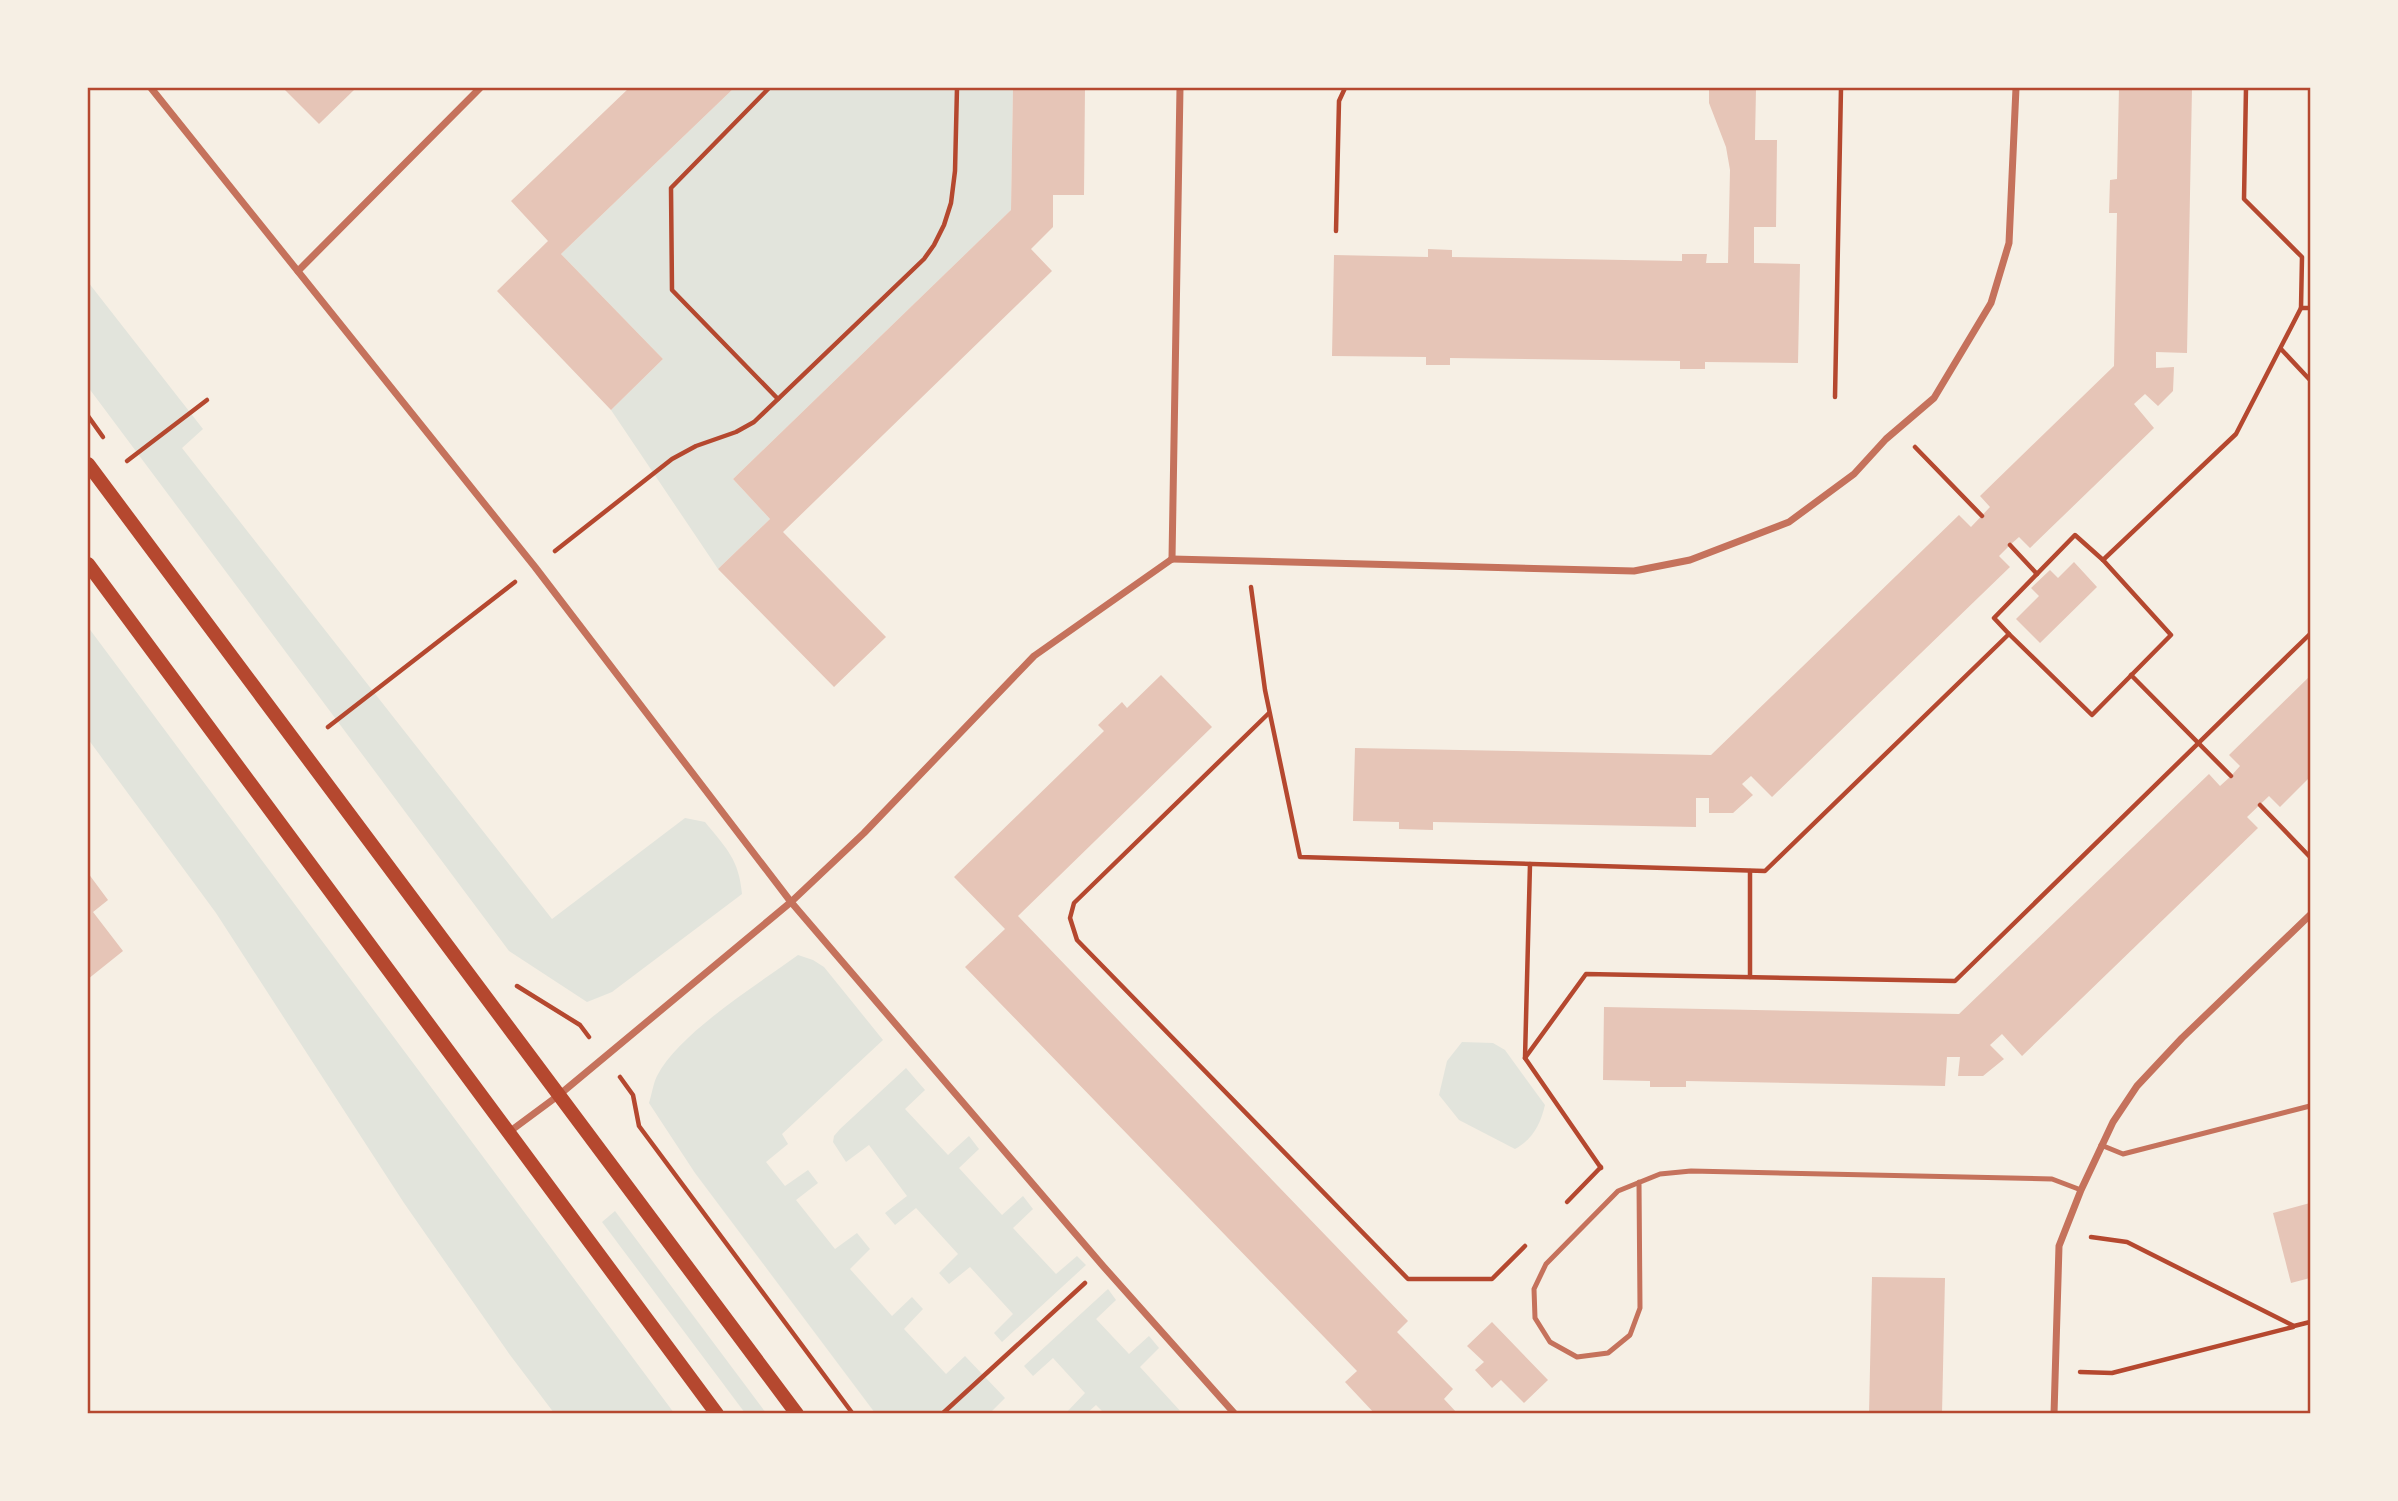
<svg xmlns="http://www.w3.org/2000/svg" width="2398" height="1501" viewBox="0 0 2398 1501" font-family="Ubuntu,sans-serif">
<style>
.green{fill:#e2e4dc}
.building{fill:#e6c5b7}
.lines{fill:none;stroke-linecap:round;stroke-linejoin:round}
.path{stroke:#b5482f;stroke-width:4.5}
.service{stroke:#c5725c;stroke-width:5}
.minor{stroke:#c5725c;stroke-width:7}
.secondary{stroke:#b5482f;stroke-width:14}
.neatline{fill:none;stroke:#b5482f;stroke-width:2.5}
</style>
<rect width="100%" height="100%" fill="#f6efe4"/>
<g class="green">
<polygon points="734,88 1013,88 1011,210 733,479 770,519 718,569 611,410 663,359 561,254"/>
<path d="M88,282L203,429L182,448L552,919L685,818L705,822C726,848 739,859 742,894L612,992L587,1002L509,951L88,387Z"/>
<polygon points="88,627 674,1413 554,1413 510,1355 404,1203 216,913 88,739"/>
<path d="M798,955L813,960L824,967L883,1040L782,1134L788,1144L766,1162L785,1186L808,1170L818,1183L796,1200L835,1249L857,1233L870,1249L850,1269L892,1316L912,1297L923,1309L904,1329L946,1374L965,1356L1005,1398L990,1413H875L695,1173L649,1103C652,1094 653,1084 657,1076C679,1033 757,985 798,955Z"/>
<path d="M1462,1042L1493,1043L1505,1050L1545,1105C1540,1125 1533,1139 1515,1149L1459,1120L1439,1095L1447,1061Z"/>
<polygon points="906,1068 925,1090 905,1109 948,1155 969,1136 979,1149 959,1168 1002,1215 1023,1196 1033,1209 1013,1228 1056,1274 1077,1256 1086,1265 1002,1342 994,1333 1013,1314 970,1267 949,1284 939,1273 958,1254 916,1208 895,1225 885,1213 907,1196 869,1145 846,1162 833,1142 834,1136 840,1129"/>
<polygon points="615,1211 766,1413 745,1413 602,1222"/>
<polygon points="1108,1289 1116,1300 1096,1319 1129,1354 1149,1336 1159,1348 1140,1367 1182,1413 1104,1413 1096,1405 1087,1413 1066,1413 1085,1393 1053,1358 1033,1376 1024,1366"/>
</g>
<g class="building">
<polygon points="283,88 356,88 319,124"/>
<polygon points="629,88 734,88 561,254 663,359 611,410 497,291 548,241 511,201"/>
<polygon points="1013,88 1085,88 1084,195 1053,195 1053,227 1031,249 1052,271 783,532 886,637 834,687 718,569 770,519 733,479 1011,210"/>
<polygon points="1709,88 1756,89 1755,140 1777,140 1776,227 1754,227 1754,263 1800,264 1798,363 1705,362 1705,369 1680,369 1680,361 1450,358 1450,365 1426,365 1426,357 1332,356 1334,255 1428,257 1428,249 1452,250 1452,257 1682,261 1682,254 1707,254 1706,263 1728,263 1730,170 1726,147 1709,103"/>
<polygon points="2119,88 2192,88 2187,353 2156,352 2156,368 2174,367 2173,391 2158,406 2145,394 2134,404 2154,428 2030,548 2019,537 2010,545 1999,556 2010,567 1772,797 1751,776 1742,784 1753,795 1733,813 1709,813 1709,798 1696,798 1696,827 1433,822 1433,830 1399,829 1399,822 1353,821 1355,748 1711,755 1959,515 1971,527 1990,507 1980,496 2114,366 2117,213 2109,213 2110,180 2117,179"/>
<polygon points="2074,562 2097,587 2040,643 2016,619 2039,596 2031,588 2050,570 2058,578"/>
<polygon points="1161,675 1212,727 1018,916 1408,1321 1397,1332 1453,1389 1444,1399 1458,1414 1375,1414 1345,1382 1357,1371 965,967 1005,929 954,877 1104,731 1098,725 1122,702 1127,708"/>
<polygon points="2310,676 2310,777 2280,807 2269,796 2247,817 2258,828 2022,1056 2002,1034 1990,1045 2004,1059 1983,1076 1958,1076 1960,1057 1947,1057 1945,1086 1686,1081 1686,1087 1650,1087 1650,1081 1603,1080 1604,1007 1959,1014 2209,774 2220,786 2231,776 2240,766 2229,755"/>
<polygon points="88,873 108,900 93,912 123,951 88,979"/>
<polygon points="2310,1203 2310,1278 2291,1283 2273,1213"/>
<polygon points="1872,1277 1945,1278 1942,1414 1869,1414"/>
<polygon points="1492,1322 1548,1380 1524,1403 1501,1380 1492,1388 1475,1370 1484,1362 1467,1346"/>
</g>
<g class="lines">
<g class="path">
<polyline points="769,88 671,188 672,290 778,399"/>
<polyline points="2246,88 2244,199 2302,257 2301,308 2310,308"/>
<polyline points="1336,231 1339,101 1345,88"/>
<polyline points="2281,349 2310,380"/>
<polyline points="1835,397 1841,88"/>
<polyline points="88,416 103,437"/>
<polyline points="1915,447 1982,516"/>
<polyline points="127,461 207,400"/>
<polyline points="2010,545 2037,574"/>
<polyline points="555,551 672,459 696,446 736,432 754,422 924,259 934,245 944,225 951,203 955,171 957,88"/>
<polyline points="1251,587 1265,690 1300,857 1765,871 2009,634 1994,618 2075,535 2103,560 2236,434 2301,308"/>
<polyline points="2009,634 2092,715 2171,635 2103,560"/>
<polyline points="2131,675 2231,776"/>
<polyline points="1269,713 1074,903 1070,918 1077,940 1408,1279 1492,1279 1525,1246"/>
<polyline points="328,727 515,582"/>
<polyline points="2260,805 2310,857"/>
<polyline points="1530,864 1525,1058 1601,1168"/>
<polyline points="1750,871 1750,977"/>
<polyline points="517,986 580,1025 589,1037"/>
<polyline points="1525,1058 1586,974 1955,981 2310,634"/>
<polyline points="620,1077 633,1095 639,1126 853,1414"/>
<polyline points="1567,1202 1601,1167"/>
<polyline points="2091,1237 2127,1242 2294,1326 2310,1322"/>
<polyline points="2080,1372 2112,1373 2293,1327"/>
<polyline points="942,1414 1085,1283"/>
</g>
<g class="service">
<polyline points="2101,1145 2123,1154 2310,1106"/>
<polyline points="1639,1182 1640,1308 1630,1335 1608,1353 1577,1357 1550,1342 1535,1318 1534,1289 1546,1264 1618,1191 1660,1174 1691,1171 2052,1179 2081,1190"/>
</g>
<g class="minor">
<polyline points="151,88 535,567 791,902 1103,1266 1235,1414"/>
<polyline points="298,271 480,88"/>
<polyline points="1172,559 1634,571 1690,560 1789,522 1854,474 1886,439 1934,398 1991,303 2009,243 2016,88"/>
<polyline points="1172,559 1180,88"/>
<polyline points="509,1132 559,1095 791,902 864,833 1034,656 1172,559"/>
<polyline points="2054,1414 2059,1246 2081,1190 2113,1122 2137,1086 2182,1038 2310,915"/>
</g>
<g class="secondary">
<polyline points="88,464 797,1414"/>
<polyline points="88,564 717,1414"/>
</g>
</g>
<rect width="2398" height="1501" fill="none" stroke="#f6efe4" stroke-width="178"/>
<rect x="89" y="89" width="2220" height="1323" class="neatline"/>
</svg>
